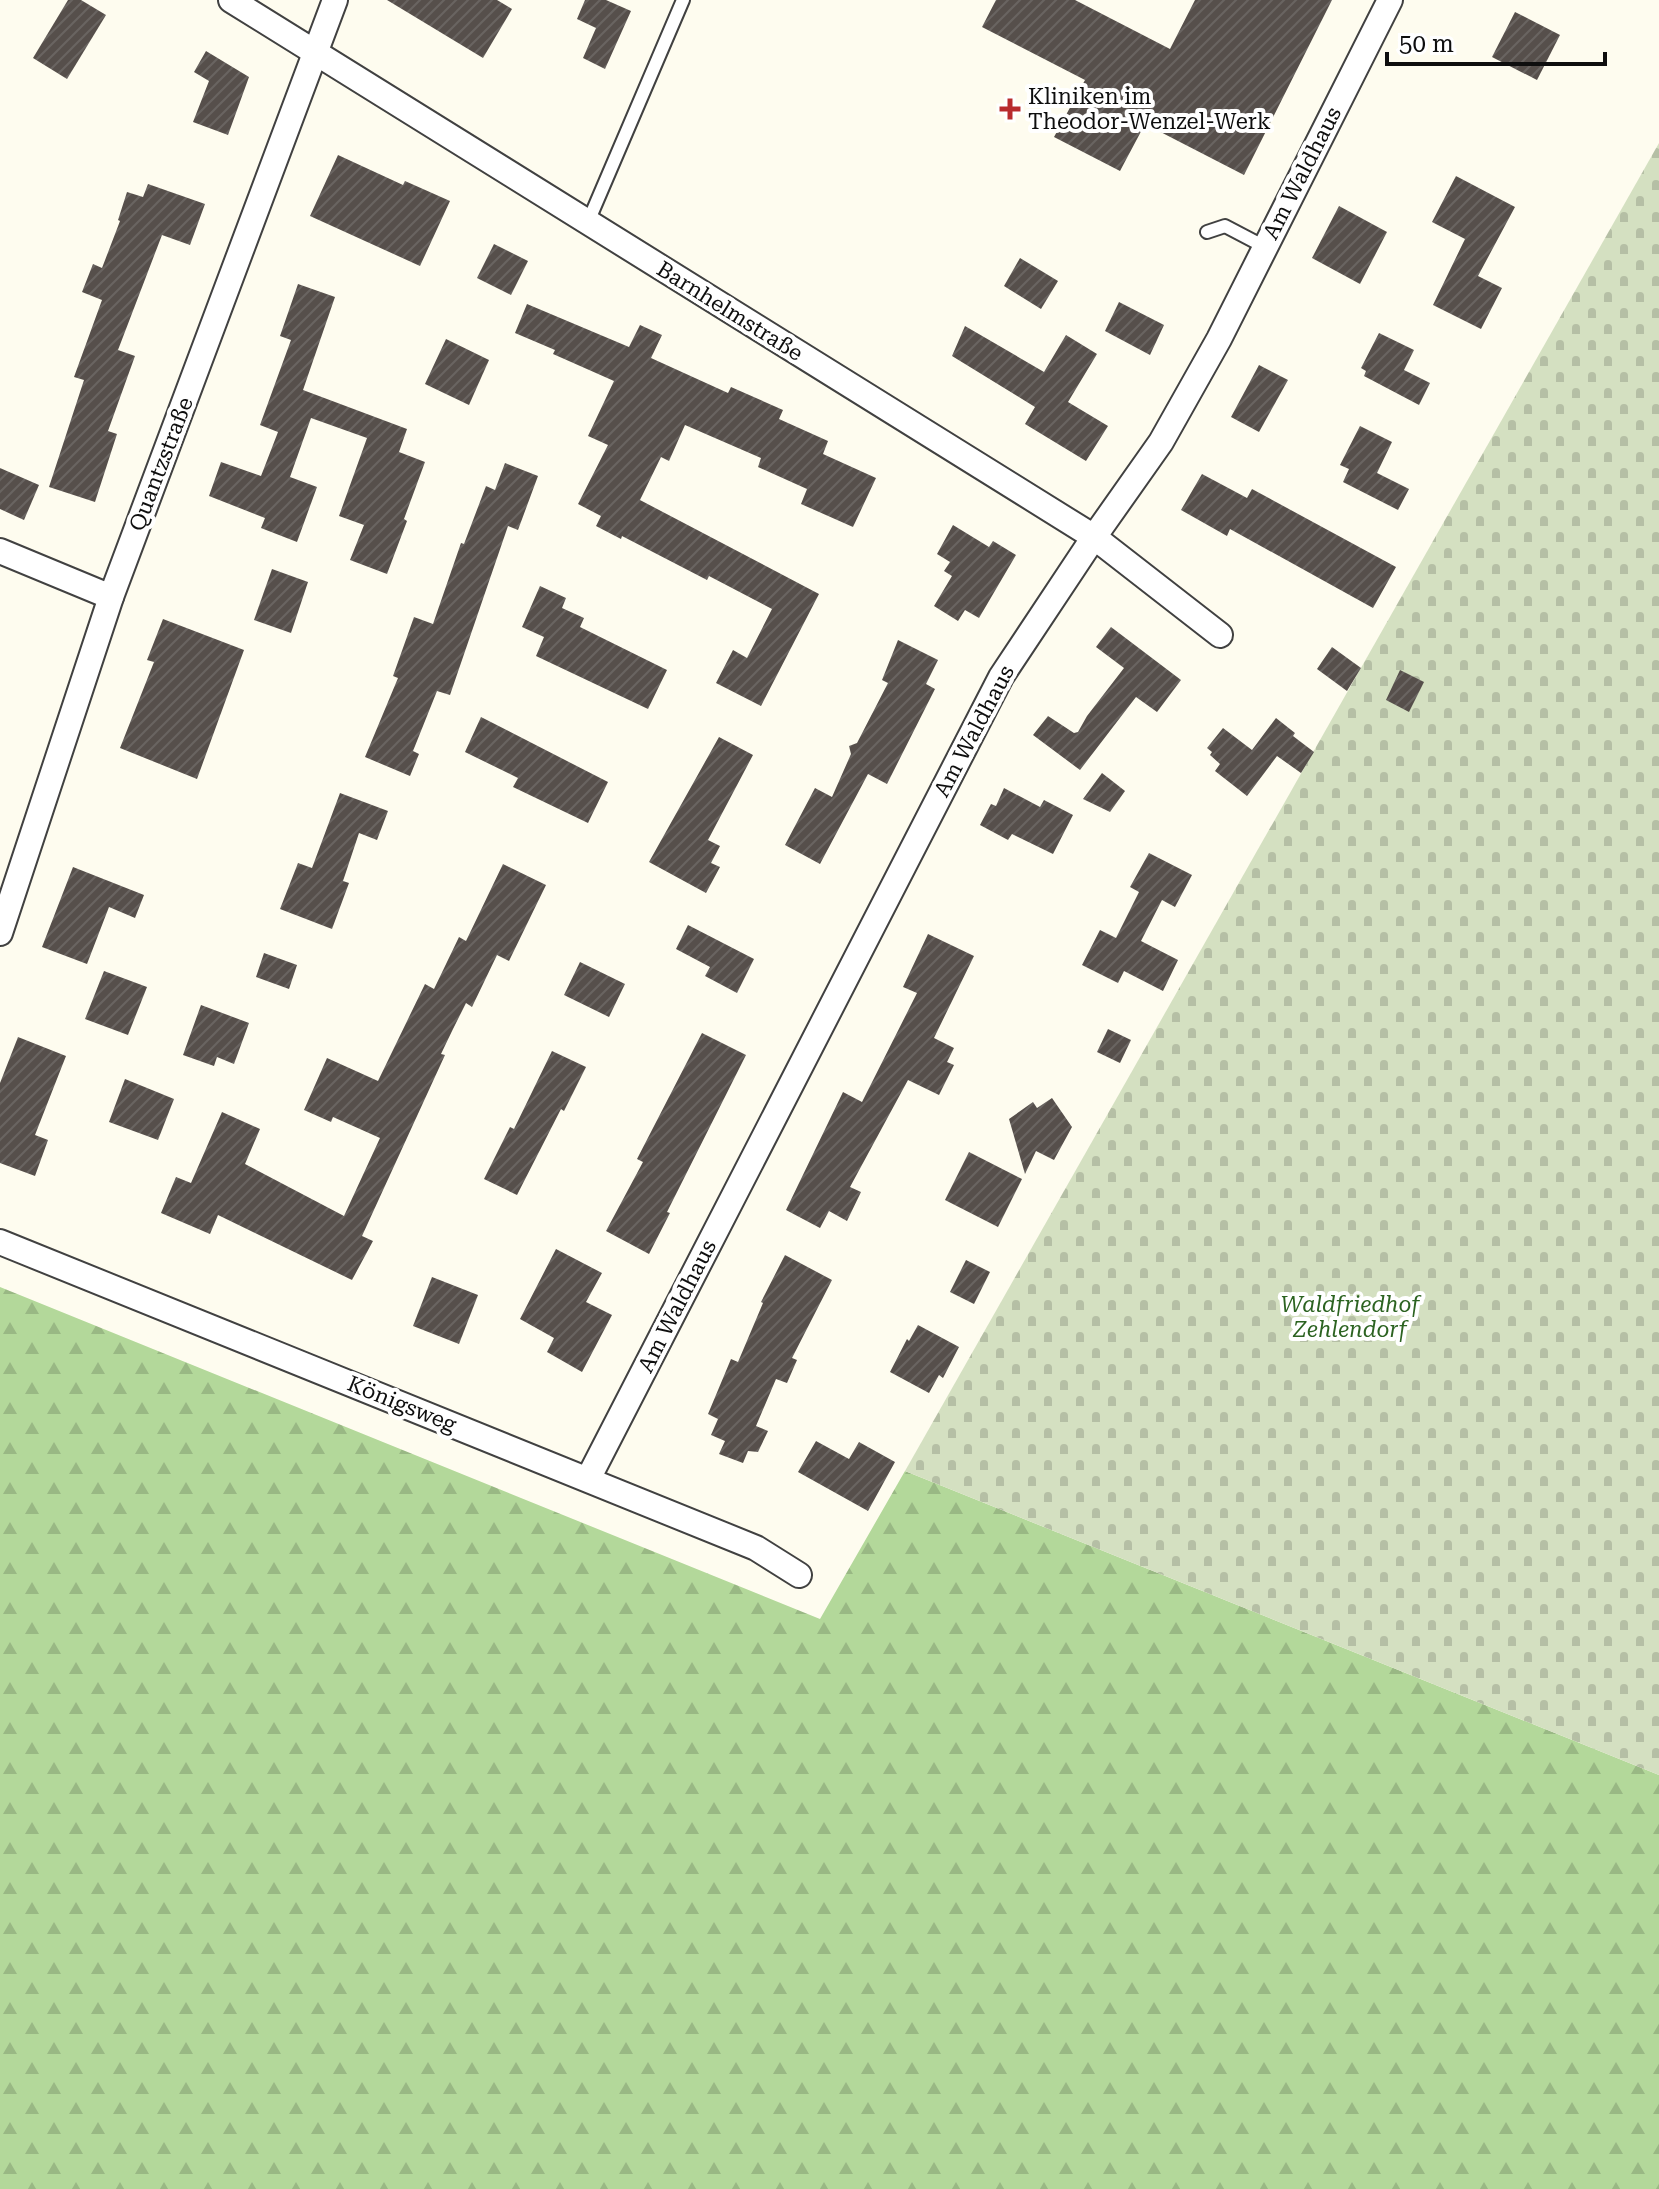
<svg xmlns="http://www.w3.org/2000/svg" width="1659" height="2189" viewBox="0 0 1659 2189" font-family="'Roboto Serif',serif">
<style>
.forest{fill:url(#forest-firs)}
.cemetery{fill:url(#cemetery-stones)}
.building{fill:url(#building-hatch)}
.lines{fill:none;stroke-linecap:round;stroke-linejoin:round}
.lane-casing{stroke:#414141;stroke-width:16}
.street-casing{stroke:#414141;stroke-width:28}
.lane{stroke:#fff;stroke-width:12}
.street{stroke:#fff;stroke-width:24}
.poi-dot{fill:#b82b2c;stroke:#fff;stroke-width:3}
.labels{text-anchor:middle;dominant-baseline:central;stroke-width:8;stroke-linejoin:round;paint-order:stroke}
.poi-label{font-size:22px;fill:#0e0e0e;stroke:#fff;text-anchor:start}
.street-label{font-size:22px;fill:#0e0e0e;stroke:#fff}
.park-label{font-size:22px;font-style:italic;fill:#2c6321;stroke:#fff}
</style>
<defs>
<pattern id="forest-firs" width="22" height="20" patternUnits="userSpaceOnUse" patternTransform="scale(2)"><rect width="22" height="20" fill="#b3d89a"/><path d="M5 1l3.5 6h-7zM16 11l3.5 6h-7z" fill="#99b884"/></pattern>
<pattern id="cemetery-stones" width="16" height="16" patternUnits="userSpaceOnUse" patternTransform="scale(2)"><rect width="16" height="16" fill="#d4e0c1"/><path d="M2 7V4a2 2 0 0 1 4 0v3zM10 15v-3a2 2 0 0 1 4 0v3z" fill="#b5bfa5"/></pattern>
<pattern id="building-hatch" width="6" height="6" patternUnits="userSpaceOnUse" patternTransform="scale(2)"><rect width="6" height="6" fill="#564f4b"/><path d="M-1 1l2-2M0 6l6-6M5 7l2-2" fill="none" stroke="#696461"/></pattern>
</defs>
<rect width="100%" height="100%" fill="#fefcef"/>
<polygon class="forest" points="0,1287 820,1619 905,1471 1659,1775 1659,2189 0,2189"/>
<polygon class="cemetery" points="1659,143 1659,1775 905,1471"/>
<g class="building">
<polygon points="68,0 81,0 106,15 67,79 33,58"/>
<polygon points="387,0 497,0 512,9 483,58"/>
<polygon points="585,0 606,0 631,11 605,69 583,58 596,28 577,19"/>
<polygon points="996,0 1075,0 1170,49 1195,0 1332,0 1244,175 1145,124 1120,171 1054,137 1085,80 982,27"/>
<polygon points="1515,12 1560,35 1537,80 1492,57"/>
<polygon points="206,51 249,77 228,135 193,122 209,81 194,72"/>
<polygon points="338,155 403,185 405,181 450,201 420,266 310,216"/>
<polygon points="1456,176 1515,207 1478,276 1502,288 1481,329 1433,305 1465,239 1432,222"/>
<polygon points="148,184 205,204 190,245 162,235 118,350 135,356 108,431 117,434 95,502 49,487 84,380 74,377 102,300 82,292 93,264 102,268 120,221 118,220 127,192 143,197"/>
<polygon points="1339,206 1387,232 1360,284 1312,258"/>
<polygon points="494,244 528,261 511,295 477,278"/>
<polygon points="1020,258 1058,281 1041,309 1004,286"/>
<polygon points="298,284 335,297 303,390 407,429 399,452 425,462 404,519 407,521 387,574 350,560 364,525 339,516 367,438 311,418 290,477 317,487 297,542 261,528 265,518 209,496 221,462 261,476 278,432 260,425 291,340 280,336"/>
<polygon points="1119,302 1164,325 1150,355 1105,331"/>
<polygon points="527,304 629,347 640,325 662,335 651,358 728,393 731,387 783,410 779,419 828,441 823,454 876,478 853,527 801,504 807,489 758,467 761,458 685,425 669,461 661,457 640,500 819,594 761,706 716,683 733,650 747,658 772,609 709,576 707,580 622,536 621,539 596,526 601,516 578,504 608,445 588,436 614,381 553,354 555,350 515,333"/>
<polygon points="965,326 1044,372 1066,335 1097,354 1068,402 1108,426 1086,461 1025,424 1035,407 952,356"/>
<polygon points="1379,333 1414,350 1404,370 1430,383 1419,405 1364,376 1366,371 1361,368"/>
<polygon points="446,339 489,360 469,405 425,384"/>
<polygon points="1259,365 1288,380 1259,432 1231,417"/>
<polygon points="1360,426 1392,442 1377,473 1409,489 1398,510 1343,482 1349,469 1340,465"/>
<polygon points="505,463 538,476 518,530 508,526 450,695 437,691 413,751 419,754 410,776 365,757 398,678 393,676 414,617 433,624 461,543 464,544 486,486 495,490"/>
<polygon points="0,468 39,485 24,520 0,509"/>
<polygon points="1202,474 1247,498 1252,489 1396,567 1373,608 1230,529 1227,536 1181,510"/>
<polygon points="953,525 989,547 993,541 1016,555 979,618 965,610 958,621 934,606 952,576 944,571 950,562 937,554"/>
<polygon points="272,569 308,582 291,633 254,620"/>
<polygon points="540,586 566,598 562,608 584,618 580,627 667,670 648,709 536,656 544,637 522,627"/>
<polygon points="163,619 244,650 197,779 120,748 154,662 147,660"/>
<polygon points="1111,627 1181,680 1157,712 1136,697 1080,770 1033,735 1048,716 1074,733 1078,732 1087,716 1124,668 1096,647"/>
<polygon points="898,640 938,660 926,684 935,689 887,784 868,774 820,864 785,845 815,788 832,797 851,754 849,746 857,743 888,683 882,680"/>
<polygon points="1332,647 1361,668 1347,691 1317,669"/>
<polygon points="1400,670 1424,682 1409,712 1386,700"/>
<polygon points="481,717 608,782 588,823 513,787 518,778 465,752"/>
<polygon points="1276,718 1295,733 1293,736 1314,752 1301,773 1277,756 1247,796 1215,771 1220,764 1210,755 1212,752 1207,748 1223,728 1252,750"/>
<polygon points="719,737 753,755 708,840 720,846 711,863 720,867 706,893 649,862"/>
<polygon points="1102,773 1125,791 1110,812 1083,799"/>
<polygon points="1004,788 1040,807 1044,800 1073,815 1053,854 1012,834 1008,840 980,825 991,804 996,806"/>
<polygon points="340,793 388,811 377,840 359,833 343,881 349,883 332,929 280,909 298,863 312,868"/>
<polygon points="1149,853 1192,875 1175,907 1162,900 1141,941 1178,960 1163,991 1124,971 1118,983 1082,965 1100,930 1116,938 1139,892 1130,887"/>
<polygon points="503,864 546,885 509,961 497,955 472,1007 466,1003 453,1029 441,1054 445,1055 362,1236 373,1241 352,1280 218,1215 210,1234 161,1213 176,1177 191,1183 222,1112 260,1129 245,1164 344,1216 380,1138 333,1117 331,1122 304,1110 327,1058 378,1081 425,984 434,989 459,937 466,941"/>
<polygon points="73,867 144,895 135,918 109,907 87,964 42,947"/>
<polygon points="688,925 754,959 737,993 705,976 710,967 676,949"/>
<polygon points="928,934 974,956 934,1038 954,1048 947,1062 954,1065 939,1095 908,1080 850,1187 861,1192 847,1221 829,1211 820,1228 786,1210 843,1092 862,1102 917,993 903,987"/>
<polygon points="264,953 297,965 289,989 256,977"/>
<polygon points="580,962 625,984 609,1017 564,995"/>
<polygon points="104,971 147,987 128,1035 85,1019"/>
<polygon points="201,1005 249,1023 234,1064 217,1057 214,1066 183,1055"/>
<polygon points="1108,1029 1131,1040 1120,1063 1097,1052"/>
<polygon points="702,1033 746,1055 667,1212 670,1213 649,1254 606,1231 643,1162 637,1159"/>
<polygon points="18,1037 66,1056 35,1135 48,1140 35,1176 0,1163 0,1083"/>
<polygon points="552,1051 586,1067 564,1111 561,1109 517,1195 484,1179 510,1127 514,1129"/>
<polygon points="125,1079 174,1099 158,1140 109,1122"/>
<polygon points="1052,1098 1072,1127 1054,1160 1036,1151 1025,1174 1009,1119 1033,1102 1037,1108"/>
<polygon points="969,1152 1022,1179 998,1227 945,1200"/>
<polygon points="556,1249 602,1273 586,1302 612,1315 582,1372 547,1352 554,1338 520,1319"/>
<polygon points="785,1255 832,1280 792,1358 797,1360 787,1383 776,1379 756,1426 768,1431 758,1452 748,1451 743,1463 719,1454 725,1441 711,1435 718,1419 708,1414 731,1359 738,1362 763,1303 761,1302"/>
<polygon points="966,1260 990,1272 974,1304 950,1292"/>
<polygon points="432,1277 478,1295 459,1344 413,1326"/>
<polygon points="918,1325 959,1347 943,1378 939,1375 929,1393 890,1372 907,1339 909,1341"/>
<polygon points="816,1441 849,1459 859,1442 895,1462 868,1511 798,1472"/>
</g>
<g class="lines">
<g class="lane-casing">
<g id="lane">
<polyline points="588,222 683,0"/>
<polyline points="1207,232 1225,226 1265,247"/>
</g>
</g>
<g class="street-casing">
<g id="street">
<polyline points="231,0 1094,537 1220,635"/>
<polyline points="0,551 111,597"/>
<polyline points="0,933 111,597 335,0"/>
<polyline points="0,1242 756,1548 799,1575"/>
<polyline points="588,1479 1001,677 1094,537 1161,442 1219,339 1390,0"/>
</g>
</g>
<use href="#lane" class="lane"/>
<use href="#street" class="street"/>
</g>
<path class="poi-dot" d="M1006 97h8v8h8v8h-8v8h-8v-8h-8v-8h8z"/>
<g class="labels">
<g class="poi-label">
<text x="1028" y="96">Kliniken im<tspan x="1028" dy="25">Theodor-Wenzel-Werk</tspan></text>
</g>
<g class="street-label">
<text transform="translate(1302 173) rotate(-63)">Am Waldhaus</text>
<text transform="translate(730 311) rotate(32)">Barnhelmstraße</text>
<text transform="translate(161 464) rotate(-69)">Quantzstraße</text>
<text transform="translate(974 731) rotate(-62)">Am Waldhaus</text>
<text transform="translate(677 1306) rotate(-63)">Am Waldhaus</text>
<text transform="translate(402 1404) rotate(22)">Königsweg</text>
</g>
<g class="park-label">
<text x="1350" y="1304">Waldfriedhof<tspan x="1350" dy="25">Zehlendorf</tspan></text>
</g>
</g>
<path d="M1387 52v12h218v-12" fill="none" stroke="#0e0e0e" stroke-width="4"/>
<text x="1399" y="52" font-size="24" fill="#0e0e0e" stroke="#ffffff" stroke-width="6" paint-order="stroke">50 m</text>
</svg>
